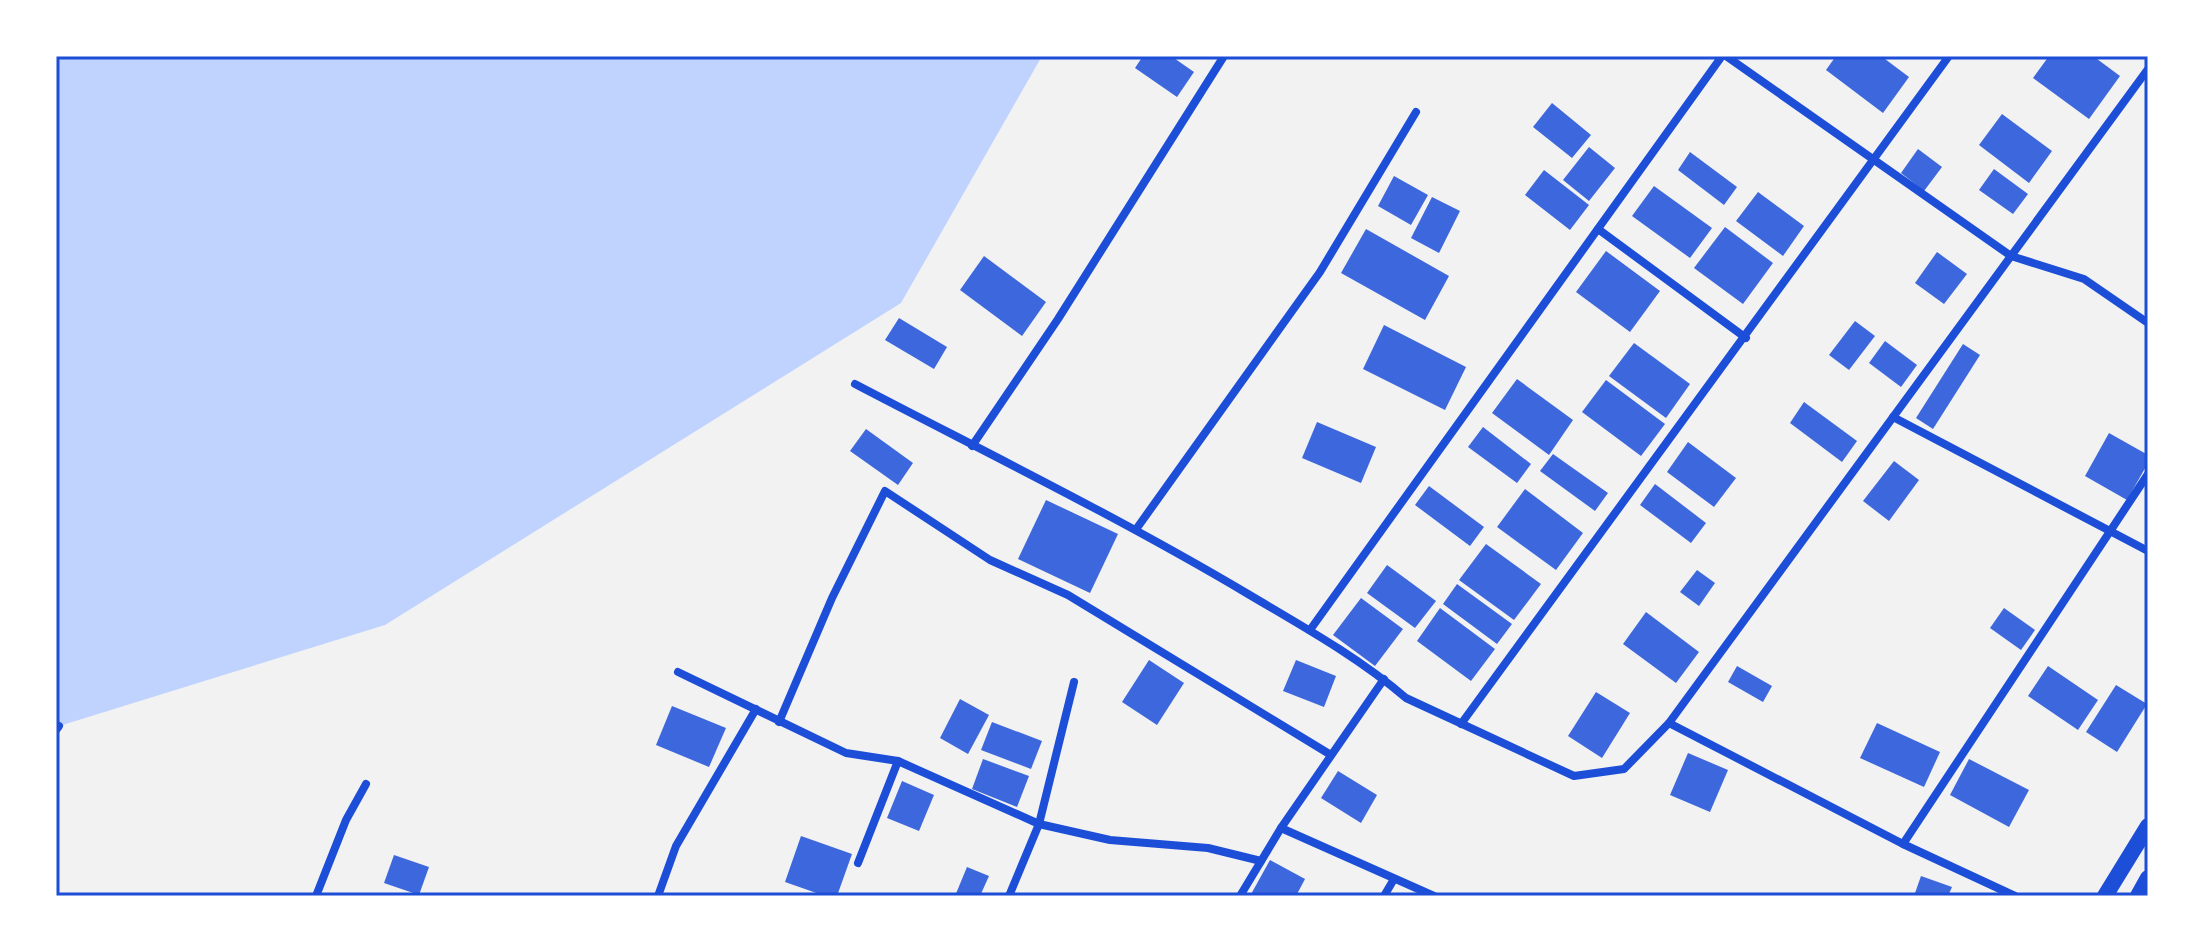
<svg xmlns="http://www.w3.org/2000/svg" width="2204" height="952" viewBox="0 0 2204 952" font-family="'DM Sans',sans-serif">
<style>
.water{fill:#bfd3fe}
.building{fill:#3d67dc}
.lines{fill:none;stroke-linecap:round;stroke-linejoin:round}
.minor{stroke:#1d4ed8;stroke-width:8}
.secondary{stroke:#1d4ed8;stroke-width:16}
.neatline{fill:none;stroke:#1d4ed8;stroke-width:3}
</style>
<rect width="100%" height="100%" fill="#f2f2f2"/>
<polygon class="water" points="56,56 1042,56 901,303 385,625 56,727"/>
<g class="building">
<polygon points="1143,56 1171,56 1194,72 1177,97 1135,68"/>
<polygon points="1836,56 1881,56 1909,77 1883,113 1826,70"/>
<polygon points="2049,56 2093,56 2120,76 2089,119 2033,78"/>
<polygon points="1552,103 1591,135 1572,158 1533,127"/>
<polygon points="2002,114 2052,151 2029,183 1979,145"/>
<polygon points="1589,147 1615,168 1589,201 1563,180"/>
<polygon points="1918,149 1942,167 1924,191 1901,173"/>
<polygon points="1690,152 1737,187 1724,205 1678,170"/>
<polygon points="1994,169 2028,194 2013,214 1979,190"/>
<polygon points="1544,170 1589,205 1570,230 1525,195"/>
<polygon points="1394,176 1428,195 1411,225 1378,206"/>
<polygon points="1654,186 1712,228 1690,258 1632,216"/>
<polygon points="1758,192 1804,226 1783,256 1736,221"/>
<polygon points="1432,197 1460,211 1439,253 1411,238"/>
<polygon points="1725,227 1773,263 1743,304 1694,268"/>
<polygon points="1366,229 1449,276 1425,320 1341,273"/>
<polygon points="1606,251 1660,291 1630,332 1576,292"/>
<polygon points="1937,252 1967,274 1944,304 1915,283"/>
<polygon points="984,256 1046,302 1022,336 960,290"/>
<polygon points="899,318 947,347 934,369 885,340"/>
<polygon points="1855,321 1875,336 1849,370 1829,355"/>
<polygon points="1384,325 1466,367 1445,410 1363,369"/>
<polygon points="1885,341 1917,365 1901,387 1869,363"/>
<polygon points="1634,343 1690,384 1666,418 1609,376"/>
<polygon points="1963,344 1980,355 1933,429 1916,418"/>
<polygon points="1517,379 1573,420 1549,455 1492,413"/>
<polygon points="1606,380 1665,424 1641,456 1582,412"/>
<polygon points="1804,402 1857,441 1842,462 1790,423"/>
<polygon points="1317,422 1376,447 1361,483 1302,458"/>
<polygon points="1483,427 1531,464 1517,483 1468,447"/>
<polygon points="866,429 913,463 898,485 850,451"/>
<polygon points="2109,433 2148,455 2148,463 2127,500 2085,476"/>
<polygon points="1688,442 1736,478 1714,507 1667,472"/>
<polygon points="1553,454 1608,493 1595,511 1540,471"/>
<polygon points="1894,461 1919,480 1889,521 1863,501"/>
<polygon points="1655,484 1706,523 1691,543 1640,505"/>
<polygon points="1429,486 1484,527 1470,546 1415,505"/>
<polygon points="1525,489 1583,533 1556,570 1497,527"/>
<polygon points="1046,500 1118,534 1090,593 1018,559"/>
<polygon points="1486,544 1541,584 1514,620 1459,580"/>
<polygon points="1387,565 1436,601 1415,628 1367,593"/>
<polygon points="1697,570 1715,583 1699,606 1680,592"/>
<polygon points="1457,584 1512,624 1497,644 1443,604"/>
<polygon points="1361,598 1403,629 1375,666 1333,635"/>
<polygon points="1440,608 1495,649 1471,681 1417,641"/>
<polygon points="2004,608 2035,630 2021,650 1990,628"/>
<polygon points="1646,612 1699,652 1676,683 1623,644"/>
<polygon points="1149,660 1184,683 1157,725 1122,702"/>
<polygon points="1296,660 1336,676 1324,707 1283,691"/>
<polygon points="1737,666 1772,686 1763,702 1728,682"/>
<polygon points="2048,666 2098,700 2078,730 2028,696"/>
<polygon points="2116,685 2147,704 2117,752 2086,732"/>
<polygon points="1596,692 1630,713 1602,758 1568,736"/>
<polygon points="960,699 989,715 968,754 940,738"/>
<polygon points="672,706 726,728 709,767 656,745"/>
<polygon points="992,722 1042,741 1031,769 981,750"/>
<polygon points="1877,723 1940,752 1924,787 1860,758"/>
<polygon points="1688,753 1728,770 1710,812 1670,795"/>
<polygon points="983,759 1029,776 1017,807 972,789"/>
<polygon points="1969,759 2029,790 2009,827 1950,795"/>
<polygon points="1338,771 1377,795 1361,823 1321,798"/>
<polygon points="902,781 934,795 919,831 887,818"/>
<polygon points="801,836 852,854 837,896 825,896 785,882"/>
<polygon points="394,855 429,867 419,895 384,883"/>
<polygon points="1270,860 1305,879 1296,896 1250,896"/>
<polygon points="967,867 989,876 980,896 955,896"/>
<polygon points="1921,876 1952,887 1948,896 1914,896"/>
</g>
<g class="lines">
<g class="minor">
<polyline points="1726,56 2011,256 2084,279 2148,323"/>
<polyline points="1598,229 1746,338"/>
<path d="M855,384C987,453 1120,518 1248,594C1302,626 1358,657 1406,698L1574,776L1624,769L1669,723L1903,844L2015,896"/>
<polyline points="1893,417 2148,551"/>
<polyline points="972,446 1058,319 1224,56"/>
<polyline points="1137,528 1320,272 1416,112"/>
<polyline points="1310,630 1722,56"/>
<polyline points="678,672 846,753 898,761 1039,824 1110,840 1208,848 1261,861"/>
<polyline points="779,722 832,598 885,491 990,560 1068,595 1331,755"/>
<polyline points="1669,723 2148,69"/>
<polyline points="1461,724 1949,56"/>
<polyline points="56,730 59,726"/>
<polyline points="1281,828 1434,896"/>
<polyline points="1903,844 2148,474"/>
<polyline points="858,863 898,761"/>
<polyline points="316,896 346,820 366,784"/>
<polyline points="658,896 676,846 756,709"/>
<polyline points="1009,896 1039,824 1074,682"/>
<polyline points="1240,896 1281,828 1384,679"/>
<polyline points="1384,896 1394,879"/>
</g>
<g class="secondary">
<polyline points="2105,896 2148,826"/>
<polyline points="2138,896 2148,878"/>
</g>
</g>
<rect width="2204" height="952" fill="none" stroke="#ffffff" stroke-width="116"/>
<rect x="58" y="58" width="2088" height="836" class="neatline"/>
</svg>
